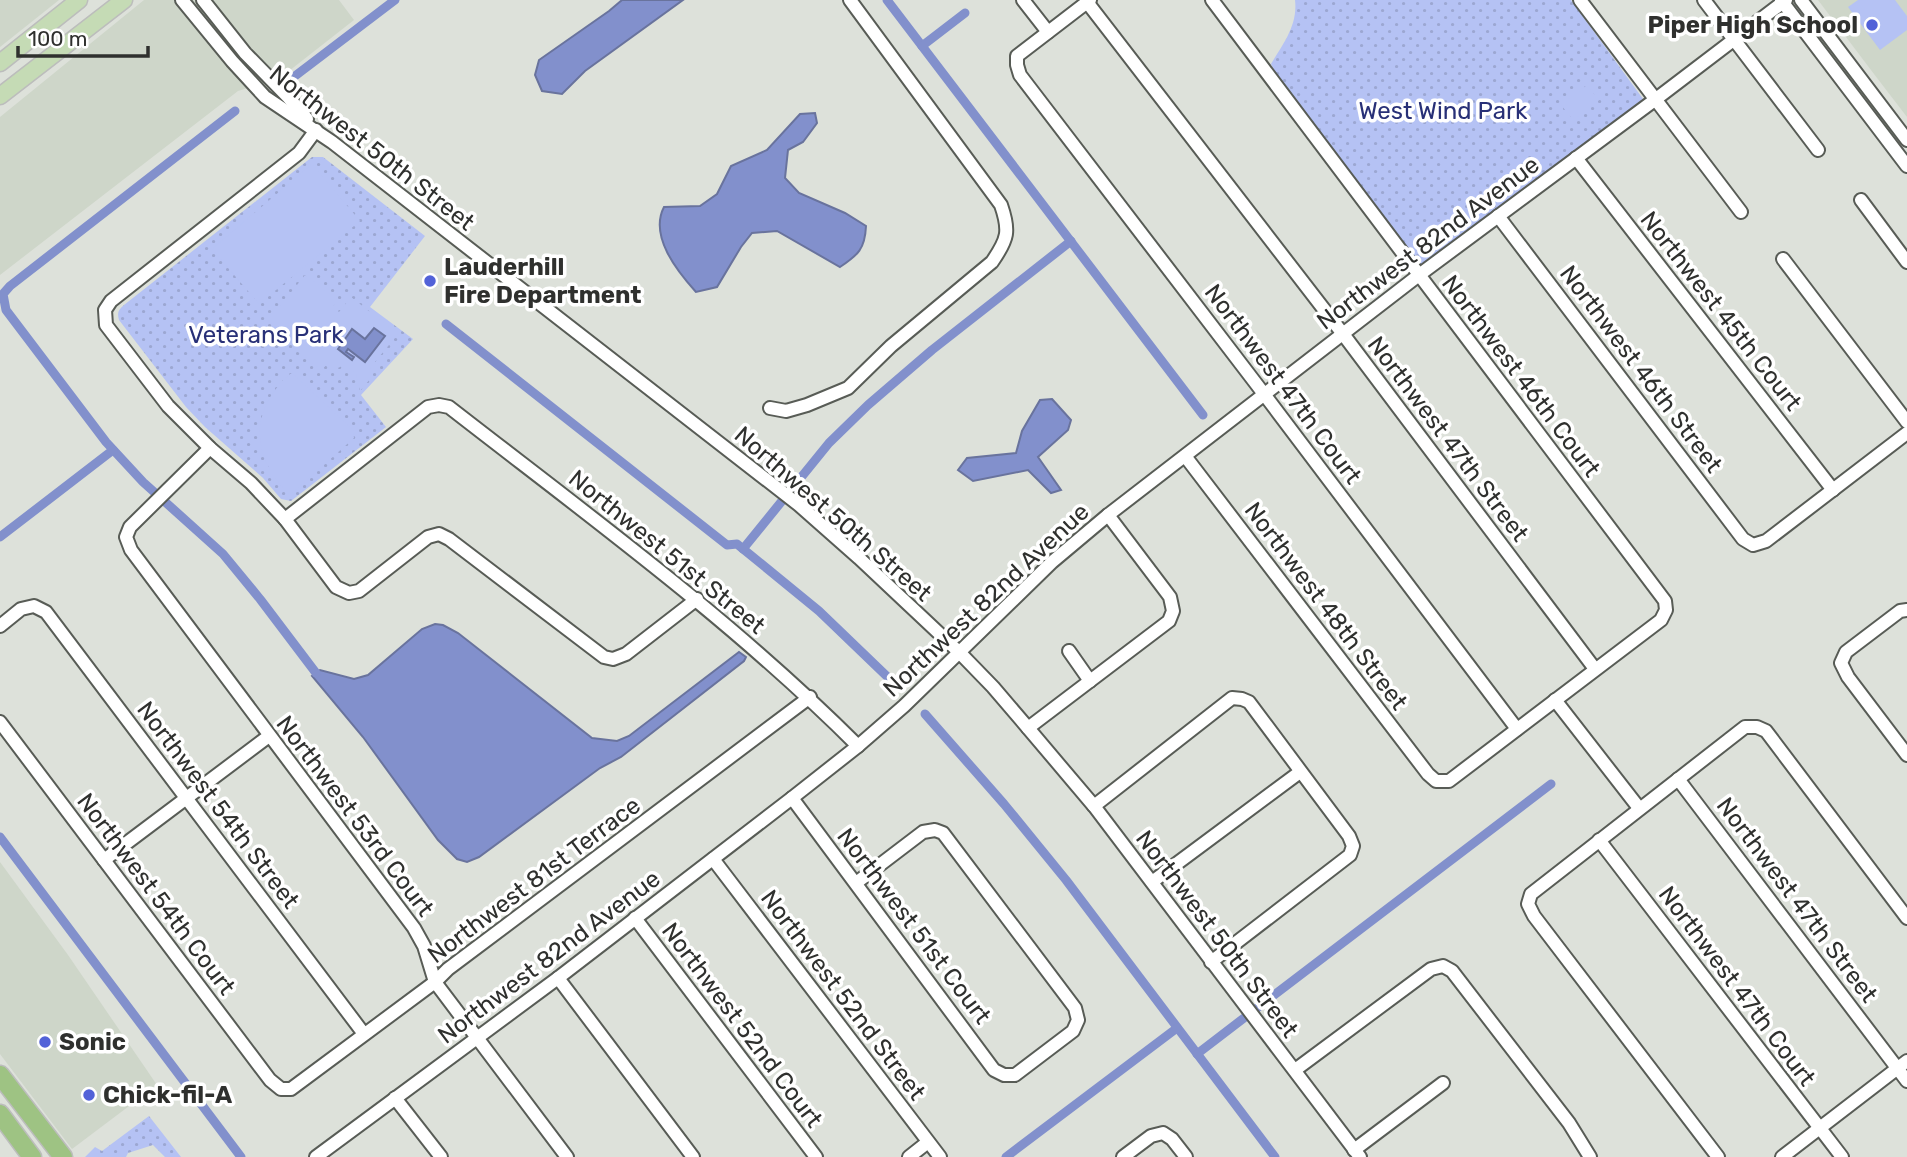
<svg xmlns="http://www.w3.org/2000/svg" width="1907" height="1157" viewBox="0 0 1907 1157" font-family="Rubik,sans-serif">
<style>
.built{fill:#ced6c9}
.green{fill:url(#green-dots)}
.pitch{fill:#b5c2f4}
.water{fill:#8290cc;stroke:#69739d;stroke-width:2}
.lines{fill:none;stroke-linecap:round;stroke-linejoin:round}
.canal{stroke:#8290cc;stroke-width:9}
.minor-casing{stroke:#585c56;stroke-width:16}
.major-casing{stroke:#bcbdbc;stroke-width:19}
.highway-casing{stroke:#bcbdbc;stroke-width:21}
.minor{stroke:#fff;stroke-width:12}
.major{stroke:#c5dbb5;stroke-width:16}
.highway{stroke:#9ec383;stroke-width:18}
.poi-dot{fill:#5262d8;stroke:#fff;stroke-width:2.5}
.labels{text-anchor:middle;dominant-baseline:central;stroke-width:7;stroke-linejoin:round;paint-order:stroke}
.poi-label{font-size:24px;font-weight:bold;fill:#2f302e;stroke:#fff;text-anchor:start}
.park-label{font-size:24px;fill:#283077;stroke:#fff}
.street-label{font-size:24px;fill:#2f302e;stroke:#fff}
</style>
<defs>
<pattern id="green-dots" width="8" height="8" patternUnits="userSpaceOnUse" patternTransform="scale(1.75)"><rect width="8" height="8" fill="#b5c2f4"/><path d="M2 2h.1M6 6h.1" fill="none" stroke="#9ca7d2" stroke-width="1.8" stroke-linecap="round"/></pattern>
</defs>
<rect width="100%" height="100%" fill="#dde1da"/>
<g class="built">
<polygon points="0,0 59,0 0,47"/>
<polygon points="144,0 339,0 354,20 280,78 238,91 0,275 0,117"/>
<polygon points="1818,0 1907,0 1907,117 1874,74"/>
<polygon points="0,862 68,955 157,1085 72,1149 0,1054"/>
</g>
<g class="green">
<path d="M1295,0H1571L1643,99L1420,267L1278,78L1271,64C1283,44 1298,25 1295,0Z"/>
<path d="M312,157H323L425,236L370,307L413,339L361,395L386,427L291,501L281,499L263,478L205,427L186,407L119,320C117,313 118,310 124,305Z"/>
<polygon points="149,1116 181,1157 165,1157 153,1145 128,1153 126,1157 85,1157 95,1147 102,1151"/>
</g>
<g class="pitch">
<polygon points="1858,0 1895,0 1907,16 1907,30 1880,50 1848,7"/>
<polygon points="1587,85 1599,100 1573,120 1561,105"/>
<polygon points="312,164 360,221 259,304 212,249"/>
<polygon points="305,275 338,300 333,307 339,312 351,297 398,334 370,368 371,378 360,391 356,374 344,365 338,368 334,365 326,365 322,370 293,348 297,342 268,321"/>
<path d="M292,373L353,430L354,438L291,494L288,493C260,465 249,427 273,393C279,385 284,377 292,373Z"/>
</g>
<g class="water">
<polygon points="622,0 683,0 585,71 562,94 542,91 535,75 539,60 609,11"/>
<path d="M815,113L817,123L803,142L788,150L785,178L799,193L845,213L866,226C865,249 858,255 840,267L777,231L752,233L741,247L717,287L696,292C677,271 649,236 664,207L700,206L717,194L731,166L767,150L800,114Z"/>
<polygon points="374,328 385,336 365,362 348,349 346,352 354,357 352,360 338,349 352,329 365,339"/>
<polygon points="1052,399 1071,420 1068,430 1038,457 1061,490 1051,493 1028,470 973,481 958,470 967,458 1016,453 1022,431 1040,400"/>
<polygon points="435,624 443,625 458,633 592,738 617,741 629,736 739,652 746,657 744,661 621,757 600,768 479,857 467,862 457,859 438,840 363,737 312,676 320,670 354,679 368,675 422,629"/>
</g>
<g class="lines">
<g class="canal">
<polyline points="887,0 1203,415"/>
<polyline points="922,46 965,13"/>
<polyline points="295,76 395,0"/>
<polyline points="235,111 10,286 3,294 6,310 106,442 143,482 223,554 260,599 316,673"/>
<polyline points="446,324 727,545 737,544 819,611 897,686"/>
<polyline points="0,537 113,450"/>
<polyline points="743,549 829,443 868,405 932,350 1071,241"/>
<polyline points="925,714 1004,804 1066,880 1275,1157"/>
<polyline points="0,837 241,1157"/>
<polyline points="1257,1008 1551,784"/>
<polyline points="1197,1054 1244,1018"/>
<polyline points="1006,1157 1177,1028"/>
</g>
<g class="minor-casing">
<g id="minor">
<polyline points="182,0 232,61 265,97 332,142 799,505 859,558 960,653 993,687 1028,728 1094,806 1360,1157"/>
<polyline points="203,0 245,53 288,97 307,119"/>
<polyline points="1023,0 1048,32"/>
<polyline points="1090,0 1017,56 1017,65 1020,75 1264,394 1517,729"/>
<polyline points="1580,0 1741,212"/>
<polyline points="1704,0 1818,150"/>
<polyline points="1781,0 1907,166"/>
<polyline points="1801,0 1907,140"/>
<polyline points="1087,2 1343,334 1595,669"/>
<polyline points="316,130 299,153 111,301 105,310 106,325 168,406 210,448 251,483 285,519 336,587 349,593 359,591 428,537 439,534 449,539 604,657 613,659 626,654 697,599"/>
<polyline points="1576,158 1833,490"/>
<polyline points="1861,200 1907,262"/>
<polyline points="1498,216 1743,539 1753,545 1766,541 1907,433"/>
<polyline points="1783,259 1907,422"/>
<path d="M770,408L786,411L807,405L848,388L891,346L992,262C1008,239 1010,231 1001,205L850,0"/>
<polyline points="210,448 130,527 126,537 131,550 414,928 424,946 435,982 567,1157"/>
<polyline points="1185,456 1428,774 1436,781 1449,781 1661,620 1666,610 1665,601 1212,0"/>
<path d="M285,519L428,407L439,405L449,407C589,516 732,620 858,746"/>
<polyline points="1907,610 1900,611 1846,652 1841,663 1848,677 1907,755"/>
<polyline points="0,626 21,609 34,606 46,612 364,1034"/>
<polyline points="1069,651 1090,681"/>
<polyline points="1555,700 1639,808"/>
<polyline points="0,722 270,1080 281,1089 291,1089 435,982 448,969 810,697"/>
<polyline points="1028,728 1169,621 1173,611 1170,597 1108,515"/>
<polyline points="1678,779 1907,1081"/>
<polyline points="792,798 994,1070 1004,1075 1015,1075 1073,1031 1078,1020 1075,1008 943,833 935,830 923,832 856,883"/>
<polyline points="1094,806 1232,698 1242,699 1249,702 1349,836 1353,846 1350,855 1211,962"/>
<polyline points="1599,840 1842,1157"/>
<polyline points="713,859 940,1157"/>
<polyline points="104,860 269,736"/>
<polyline points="1152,882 1300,772"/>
<polyline points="635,918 816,1157"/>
<polyline points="558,978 693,1157"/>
<polyline points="1295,1070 1431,969 1443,966 1452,971 1569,1123 1590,1157"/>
<polyline points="395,1098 441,1157"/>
<polyline points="1354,1150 1443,1083"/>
<polyline points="316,1157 558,978 792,798 858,746 904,706 1052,562 1108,515 1419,275 1656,99 1786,0"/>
<polyline points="909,1157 928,1142"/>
<polyline points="1123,1157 1151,1136 1163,1133 1172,1139 1186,1157"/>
<polyline points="1718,1157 1534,916 1528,904 1531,894 1745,727 1757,727 1766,731 1907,918"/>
<polyline points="1782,1157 1907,1061"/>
</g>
</g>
<g class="major-casing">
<g id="major">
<polyline points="0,63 79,0"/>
<polyline points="0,96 124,0"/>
</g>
</g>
<g class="highway-casing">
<g id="highway">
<polyline points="0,1075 63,1157"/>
<polyline points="0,1114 32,1157"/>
</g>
</g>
<use href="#minor" class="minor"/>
<use href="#major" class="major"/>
<use href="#highway" class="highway"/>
</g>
<g class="poi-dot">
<circle cx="1872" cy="25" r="7"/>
<circle cx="430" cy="281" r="7"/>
<circle cx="45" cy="1042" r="7"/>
<circle cx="89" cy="1095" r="7"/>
</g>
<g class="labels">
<g class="poi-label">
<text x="1858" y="25" text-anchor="end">Piper High School</text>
<text x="444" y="267">Lauderhill<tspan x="444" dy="28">Fire Department</tspan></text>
<text x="59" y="1042">Sonic</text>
<text x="103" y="1095">Chick-fil-A</text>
</g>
<g class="park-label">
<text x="1443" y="111">West Wind Park</text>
<text x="266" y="335">Veterans Park</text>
</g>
<g class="street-label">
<text transform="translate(372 148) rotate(38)">Northwest 50th Street</text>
<text transform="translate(1428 243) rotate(-37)">Northwest 82nd Avenue</text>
<text transform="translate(1721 311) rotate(52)">Northwest 45th Court</text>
<text transform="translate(1641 369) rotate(53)">Northwest 46th Street</text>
<text transform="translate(1521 376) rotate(53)">Northwest 46th Court</text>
<text transform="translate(1283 384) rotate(53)">Northwest 47th Court</text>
<text transform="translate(1448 439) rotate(53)">Northwest 47th Street</text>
<text transform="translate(833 514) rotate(41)">Northwest 50th Street</text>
<text transform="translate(667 552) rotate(39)">Northwest 51st Street</text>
<text transform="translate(986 600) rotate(-43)">Northwest 82nd Avenue</text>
<text transform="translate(1326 606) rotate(53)">Northwest 48th Street</text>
<text transform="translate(218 805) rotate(53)">Northwest 54th Street</text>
<text transform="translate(355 816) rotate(53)">Northwest 53rd Court</text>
<text transform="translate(534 880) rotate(-37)">Northwest 81st Terrace</text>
<text transform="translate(156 894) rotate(53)">Northwest 54th Court</text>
<text transform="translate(1797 900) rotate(53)">Northwest 47th Street</text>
<text transform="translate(914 926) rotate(53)">Northwest 51st Court</text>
<text transform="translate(1217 934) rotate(53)">Northwest 50th Street</text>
<text transform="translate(549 957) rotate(-37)">Northwest 82nd Avenue</text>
<text transform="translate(1737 986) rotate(53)">Northwest 47th Court</text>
<text transform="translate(843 995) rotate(53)">Northwest 52nd Street</text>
<text transform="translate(742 1025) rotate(53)">Northwest 52nd Court</text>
</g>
</g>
<path d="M18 46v10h130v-10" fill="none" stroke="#2f302e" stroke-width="3.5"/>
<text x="28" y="46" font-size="21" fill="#2f302e" stroke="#ffffff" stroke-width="5" paint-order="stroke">100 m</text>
</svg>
